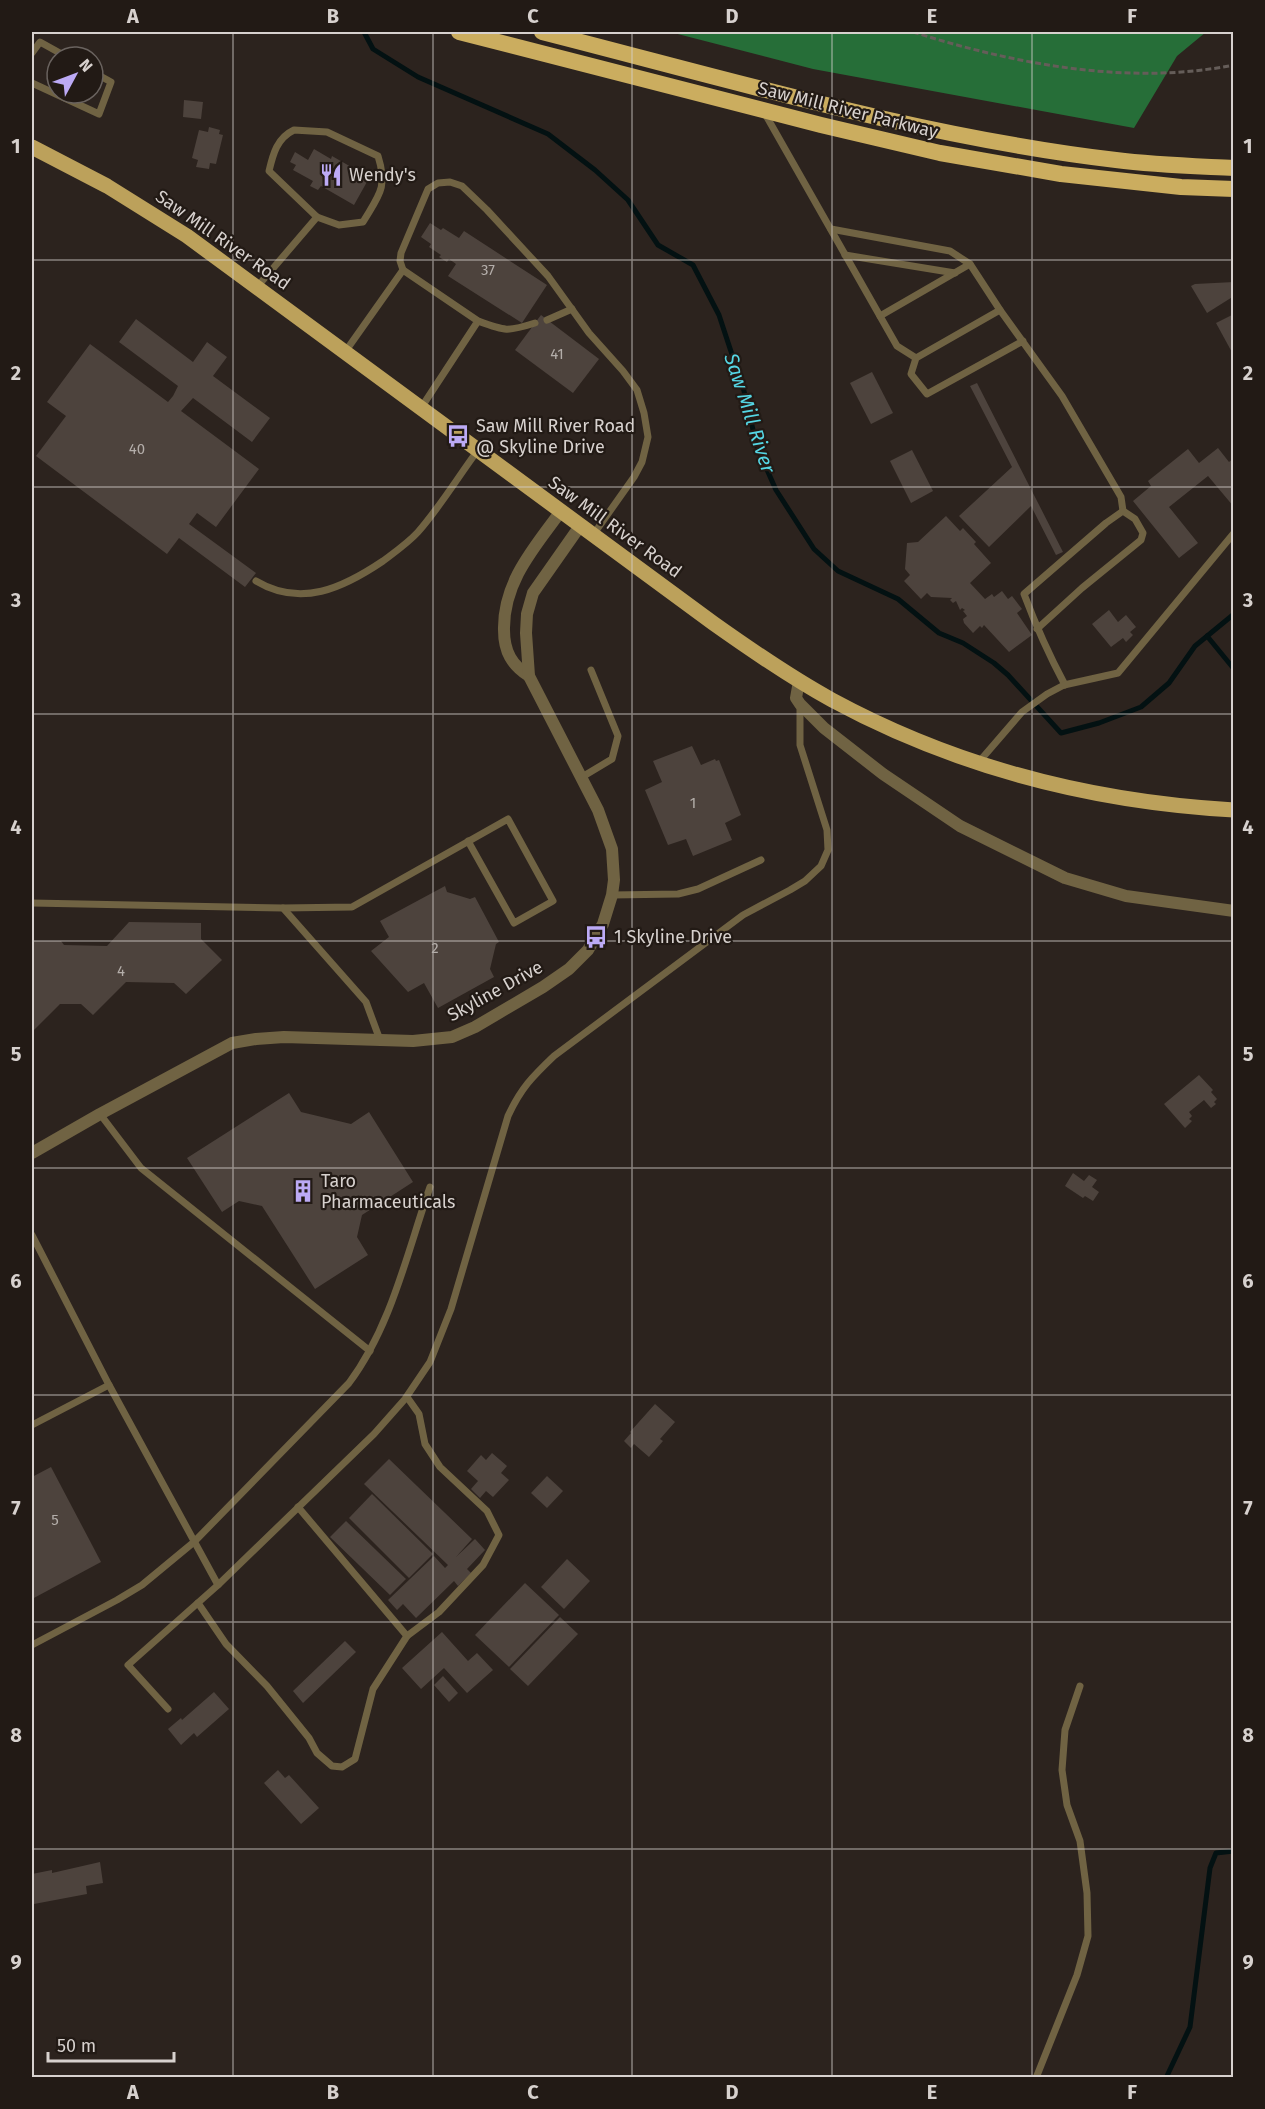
<svg xmlns="http://www.w3.org/2000/svg" width="1265" height="2109" viewBox="0 0 1265 2109" font-family="'Fira Sans',sans-serif">
<style>
.forest{fill:#266e38}
.lines{fill:none;stroke-linecap:round;stroke-linejoin:round}
.stream{stroke:#031112;stroke-width:5}
.building{fill:#4d433d}
.path{stroke:#655d59;stroke-width:3;stroke-dasharray:6 3;stroke-linecap:butt}
.service{stroke:#706343;stroke-width:7}
.minor{stroke:#706343;stroke-width:12}
.tertiary{stroke:#706343;stroke-width:12}
.primary{stroke:#bca15b;stroke-width:15}
.trunk{stroke:#cbad5f;stroke-width:16}
.grid{fill:none;stroke:#d7d1ce;stroke-width:1.5;stroke-opacity:0.55}
.labels{text-anchor:middle;dominant-baseline:central;stroke-width:4.5;stroke-linejoin:round;paint-order:stroke}
.number-label{font-size:15px;fill:#b4aeaa}
.street-label{font-size:18px;fill:#d7d1ce;stroke:#221a15}
.poi-label{font-size:18px;fill:#d7d1ce;stroke:#221a15;text-anchor:start}
.water-label{font-size:20px;font-style:italic;fill:#55d6e4;stroke:#221a15}
.neatline{fill:none;stroke:#d7d1ce;stroke-width:2}
.grid-label{font-size:20px;text-anchor:middle;font-weight:bold;fill:#d7d1ce}
</style>
<rect width="100%" height="100%" fill="#2c231e"/>
<polygon class="forest" points="670,32 1206,32 1177,56 1134,128 813,69"/>
<g class="lines">
<g class="stream">
<polyline points="364,32 373,49 418,77 548,134 595,170 628,200 658,245 693,265 719,315 744,391 757,447 776,490 814,549 838,571 898,599 939,633 963,643 994,663 1008,675 1061,733 1099,723 1141,707 1169,683 1195,646 1234,614"/>
<polyline points="1207,636 1234,669"/>
<polyline points="1166,2078 1190,2027 1210,1868 1216,1853 1234,1851"/>
</g>
</g>
<g class="building">
<polygon points="184,100 203,102 201,119 183,117"/>
<polygon points="209,127 220,130 219,134 223,135 216,164 210,163 209,169 196,167 198,160 192,158 199,130 208,132"/>
<polygon points="314,149 331,159 332,156 353,168 352,171 368,180 354,205 321,186 318,190 310,186 313,181 293,170 296,165 290,162 295,152 308,160"/>
<polygon points="430,223 441,230 443,228 459,238 464,231 547,285 522,323 448,276 456,264 449,259 447,262 439,257 441,255 429,247 431,244 421,237"/>
<polygon points="1234,282 1234,296 1207,313 1191,286 1195,284"/>
<polygon points="1234,314 1234,356 1216,323"/>
<polygon points="541,315 599,359 573,393 515,350"/>
<polygon points="136,319 193,362 207,342 227,357 213,376 270,418 252,442 193,398 181,411 259,469 216,527 197,513 189,524 256,573 245,587 179,538 167,554 36,456 66,416 47,402 90,344 168,402 173,396 178,386 119,342"/>
<polygon points="872,372 893,413 871,424 850,383"/>
<polygon points="977,383 1063,552 1056,555 1031,506 989,547 959,516 1012,467 970,386"/>
<polygon points="1218,448 1229,462 1234,458 1234,507 1208,476 1169,507 1198,543 1179,558 1133,501 1151,486 1148,481 1188,449 1199,463"/>
<polygon points="912,450 933,491 911,503 890,461"/>
<polygon points="946,516 960,531 963,528 976,542 974,544 991,563 970,583 985,599 992,594 994,597 1002,591 1008,599 1012,596 1022,609 1017,613 1032,635 1009,652 984,625 982,628 980,626 973,633 964,623 963,619 967,616 963,611 965,610 962,608 960,610 956,601 953,603 950,600 952,598 931,597 927,593 921,599 904,581 910,575 905,569 907,543 918,542"/>
<polygon points="1109,610 1118,622 1126,615 1136,627 1130,632 1133,635 1126,642 1123,638 1111,647 1092,624"/>
<polygon points="692,746 701,765 715,759 716,761 719,760 741,815 725,823 732,840 693,856 686,839 668,845 645,790 662,782 653,761"/>
<polygon points="445,886 447,892 470,899 475,897 499,942 496,944 490,969 494,977 438,1008 424,983 408,992 371,951 389,937 380,921"/>
<polygon points="129,922 201,923 201,939 222,960 186,994 174,983 126,982 93,1015 81,1004 60,1004 32,1032 32,941 61,941 64,945 107,946"/>
<polygon points="1199,1075 1213,1090 1211,1092 1217,1099 1214,1102 1216,1104 1211,1108 1204,1100 1189,1112 1192,1116 1189,1119 1192,1121 1185,1128 1164,1104"/>
<polygon points="289,1093 301,1112 351,1124 369,1112 413,1182 362,1215 357,1237 368,1255 315,1289 262,1206 239,1201 222,1212 187,1158"/>
<polygon points="1073,1173 1084,1181 1089,1175 1097,1180 1092,1187 1099,1192 1093,1201 1085,1196 1083,1198 1065,1186"/>
<polygon points="655,1404 675,1422 660,1439 663,1441 649,1457 634,1444 631,1448 624,1441 631,1433 630,1432"/>
<polygon points="492,1453 507,1466 501,1473 509,1480 493,1497 486,1491 480,1498 471,1489 478,1481 467,1471 481,1455 486,1460"/>
<polygon points="389,1459 472,1539 456,1557 475,1539 485,1550 467,1569 471,1573 458,1586 454,1581 416,1618 403,1604 397,1610 388,1600 434,1556 445,1568 448,1565 364,1484"/>
<polygon points="51,1467 101,1562 32,1599 32,1477"/>
<polygon points="547,1476 563,1491 547,1508 531,1493"/>
<polygon points="372,1494 433,1554 409,1578 349,1518"/>
<polygon points="346,1521 406,1579 390,1595 330,1537"/>
<polygon points="567,1559 590,1581 564,1609 541,1587"/>
<polygon points="525,1583 559,1615 509,1667 475,1635"/>
<polygon points="560,1617 578,1634 528,1686 510,1669"/>
<polygon points="442,1632 468,1661 477,1653 493,1670 467,1693 444,1668 421,1689 402,1668"/>
<polygon points="345,1641 356,1652 303,1703 293,1691"/>
<polygon points="443,1676 458,1693 449,1702 434,1685"/>
<polygon points="214,1692 229,1709 197,1737 194,1733 181,1745 168,1729 181,1718 182,1720"/>
<polygon points="278,1770 285,1778 289,1775 319,1808 301,1824 264,1783"/>
<polygon points="100,1862 103,1883 86,1886 87,1894 34,1904 32,1874 52,1870 52,1873"/>
</g>
<g class="lines">
<path class="path" d="M913,32C1014,64 1128,86 1234,65"/>
<g class="service">
<polyline points="32,53 40,42 67,57"/>
<polyline points="32,83 99,114 111,82 93,72"/>
<polyline points="764,112 897,346 916,358"/>
<path d="M294,130L327,132L378,156C388,188 379,195 363,222L339,225L317,217L269,171C273,154 277,138 294,130Z"/>
<polyline points="831,229 950,251 970,264 1000,310"/>
<polyline points="845,255 955,273"/>
<polyline points="403,270 400,261 401,253 428,189 438,183 450,182 462,186 487,210 548,276 589,333 623,371 637,390 644,413 648,437 642,462 634,477 593,535"/>
<polyline points="257,287 317,217"/>
<polyline points="880,316 970,264"/>
<polyline points="547,320 572,309"/>
<path d="M478,321C505,331 507,332 535,323"/>
<polyline points="1023,341 927,394 911,374 916,358 1000,310 1062,396 1121,497 1123,511"/>
<polyline points="345,352 403,270 478,321 421,408"/>
<path d="M256,581C301,608 343,588 383,561C395,552 408,543 418,532C440,507 458,477 478,450"/>
<path d="M1037,629L1082,588L1141,540L1143,533L1135,519L1123,511L1106,523L1024,594C1036,626 1049,655 1065,685"/>
<polyline points="978,763 1022,712 1047,694 1064,685 1118,673 1234,533"/>
<polyline points="582,777 612,759 618,736 591,670"/>
<polyline points="612,895 678,894 698,889 761,860"/>
<polyline points="32,903 283,908 366,1002 380,1040"/>
<polyline points="283,908 352,907 508,819 553,901 514,923 468,841"/>
<polyline points="100,1114 141,1168 370,1351"/>
<polyline points="32,1235 109,1385 218,1585"/>
<polyline points="32,1425 109,1385"/>
<polyline points="198,1603 226,1644 267,1686 309,1738 317,1753 332,1766 342,1767 355,1759 373,1689 407,1636 298,1507"/>
<polyline points="407,1636 439,1612 483,1565 499,1535 487,1511 440,1467 425,1444 419,1414 407,1397"/>
<path d="M32,1645L117,1600L142,1585L194,1542L349,1383C391,1327 407,1253 430,1187"/>
<path d="M168,1709L128,1665L218,1585L374,1434L405,1399L430,1362L451,1309L508,1116C521,1088 532,1077 554,1056L743,915L790,890L805,881L821,866L828,850L827,830L800,745V704"/>
<polyline points="1036,2078 1077,1975 1088,1936 1087,1893 1080,1841 1067,1805 1062,1770 1065,1730 1080,1686"/>
</g>
<polyline class="minor" points="799,681 796,698 800,704 824,728 883,774 960,826 1065,878 1126,896 1234,911"/>
<g class="tertiary">
<path d="M529,676C512,665 504,652 504,630C503,582 534,548 561,511"/>
<polyline points="32,1153 100,1114 232,1043 256,1039 284,1037 413,1041 452,1037 475,1027 543,987 569,969 588,950 603,924 612,895 614,880 612,849 598,810 529,676 526,633 527,614 533,593 580,526"/>
</g>
<path class="primary" d="M32,147L107,186L187,236L713,623C751,650 790,677 832,700C956,767 1092,802 1234,810"/>
<g class="trunk">
<polyline points="459,32 821,125 940,153 1061,174 1181,187 1234,189"/>
<path d="M542,32C731,80 921,137 1116,160C1155,165 1194,166 1234,168"/>
</g>
</g>
<path class="grid" d="M233,32V2078M433,32V2078M632,32V2078M832,32V2078M1032,32V2078M32,260H1234M32,487H1234M32,714H1234M32,941H1234M32,1168H1234M32,1395H1234M32,1622H1234M32,1849H1234"/>
<defs>
<g id="restaurant-bare" transform="scale(1.8)"><path d="M-5-6h1v4h1v-4h1v4h1v-4h1v5L-1.5 .5V6h-2V.5L-5-1ZM5-6V6H3V1.5H1.5Q1.5-4 5-6Z" fill="#bcaaf5" stroke="#221a15" stroke-width="2.5" paint-order="stroke"/></g>
<g id="bus-bare" transform="scale(1.8)"><path d="M-5-6H5V4H4V6H2V4H-2V6H-4V4H-5ZM-3.5-4V0h7V-4ZM-3.5 1.2v1.5H-2V1.2ZM2 1.2v1.5H3.5V1.2Z" fill="#bcaaf5" stroke="#221a15" stroke-width="2.5" paint-order="stroke"/></g>
<g id="building-bare" transform="scale(1.8)"><path d="M-4-6H4V6H1V3H-1V6H-4ZM-2.5-4.3h1.7v1.8h-1.7ZM.8-4.3h1.7v1.8H.8ZM-2.5-1h1.7V.8h-1.7ZM.8-1h1.7V.8H.8Z" fill="#bcaaf5" stroke="#221a15" stroke-width="2.5" paint-order="stroke"/></g>
</defs>
<g fill-rule="evenodd">
<use href="#restaurant-bare" x="331" y="175"/>
<use href="#bus-bare" x="458" y="436"/>
<use href="#bus-bare" x="596" y="937"/>
<use href="#building-bare" x="303" y="1191"/>
</g>
<g class="labels">
<g class="number-label">
<text x="488" y="270">37</text>
<text x="557" y="354">41</text>
<text x="137" y="449">40</text>
<text x="693" y="803">1</text>
<text x="435" y="948">2</text>
<text x="121" y="971">4</text>
<text x="55" y="1520">5</text>
</g>
<g class="street-label">
<text transform="translate(848 110) rotate(14)">Saw Mill River Parkway</text>
<text transform="translate(223 240) rotate(35)">Saw Mill River Road</text>
<text transform="translate(615 527) rotate(36)">Saw Mill River Road</text>
<text transform="translate(495 991) rotate(-29)">Skyline Drive</text>
</g>
<g class="poi-label">
<text x="349" y="175">Wendy's</text>
<text x="476" y="426">Saw Mill River Road<tspan x="476" dy="21">@ Skyline Drive</tspan></text>
<text x="614" y="937">1 Skyline Drive</text>
<text x="321" y="1181">Taro<tspan x="321" dy="21">Pharmaceuticals</tspan></text>
</g>
<g class="water-label">
<text transform="translate(750 413) rotate(72)">Saw Mill River</text>
</g>
</g>
<rect width="1265" height="2109" fill="none" stroke="#221a15" stroke-width="66"/>
<g transform="translate(75 75) rotate(49)"><circle r="28" fill="#221a15" stroke="#6a635f" stroke-width="1.5"/>
<path d="M0-4.5L10 22L0 15L-10 22Z" fill="#bcaaf5"/>
<text y="-9" font-size="16" font-weight="bold" text-anchor="middle" fill="#d7d1ce">N</text>
</g>
<path d="M48 2052v9h126v-9" fill="none" stroke="#d7d1ce" stroke-width="3"/>
<text x="57" y="2052" font-size="18" fill="#d7d1ce" stroke="#221a15" stroke-width="4.5" paint-order="stroke">50 m</text>
<rect x="33" y="33" width="1199" height="2043" class="neatline"/>
<g class="grid-label">
<text x="133" y="23">A</text>
<text x="333" y="23">B</text>
<text x="533" y="23">C</text>
<text x="732" y="23">D</text>
<text x="932" y="23">E</text>
<text x="1132" y="23">F</text>
<text x="16" y="153">1</text>
<text x="1248" y="153">1</text>
<text x="16" y="380">2</text>
<text x="1248" y="380">2</text>
<text x="16" y="607">3</text>
<text x="1248" y="607">3</text>
<text x="16" y="834">4</text>
<text x="1248" y="834">4</text>
<text x="16" y="1061">5</text>
<text x="1248" y="1061">5</text>
<text x="16" y="1288">6</text>
<text x="1248" y="1288">6</text>
<text x="16" y="1515">7</text>
<text x="1248" y="1515">7</text>
<text x="16" y="1742">8</text>
<text x="1248" y="1742">8</text>
<text x="16" y="1969">9</text>
<text x="1248" y="1969">9</text>
<text x="133" y="2099">A</text>
<text x="333" y="2099">B</text>
<text x="533" y="2099">C</text>
<text x="732" y="2099">D</text>
<text x="932" y="2099">E</text>
<text x="1132" y="2099">F</text>
</g>
</svg>
